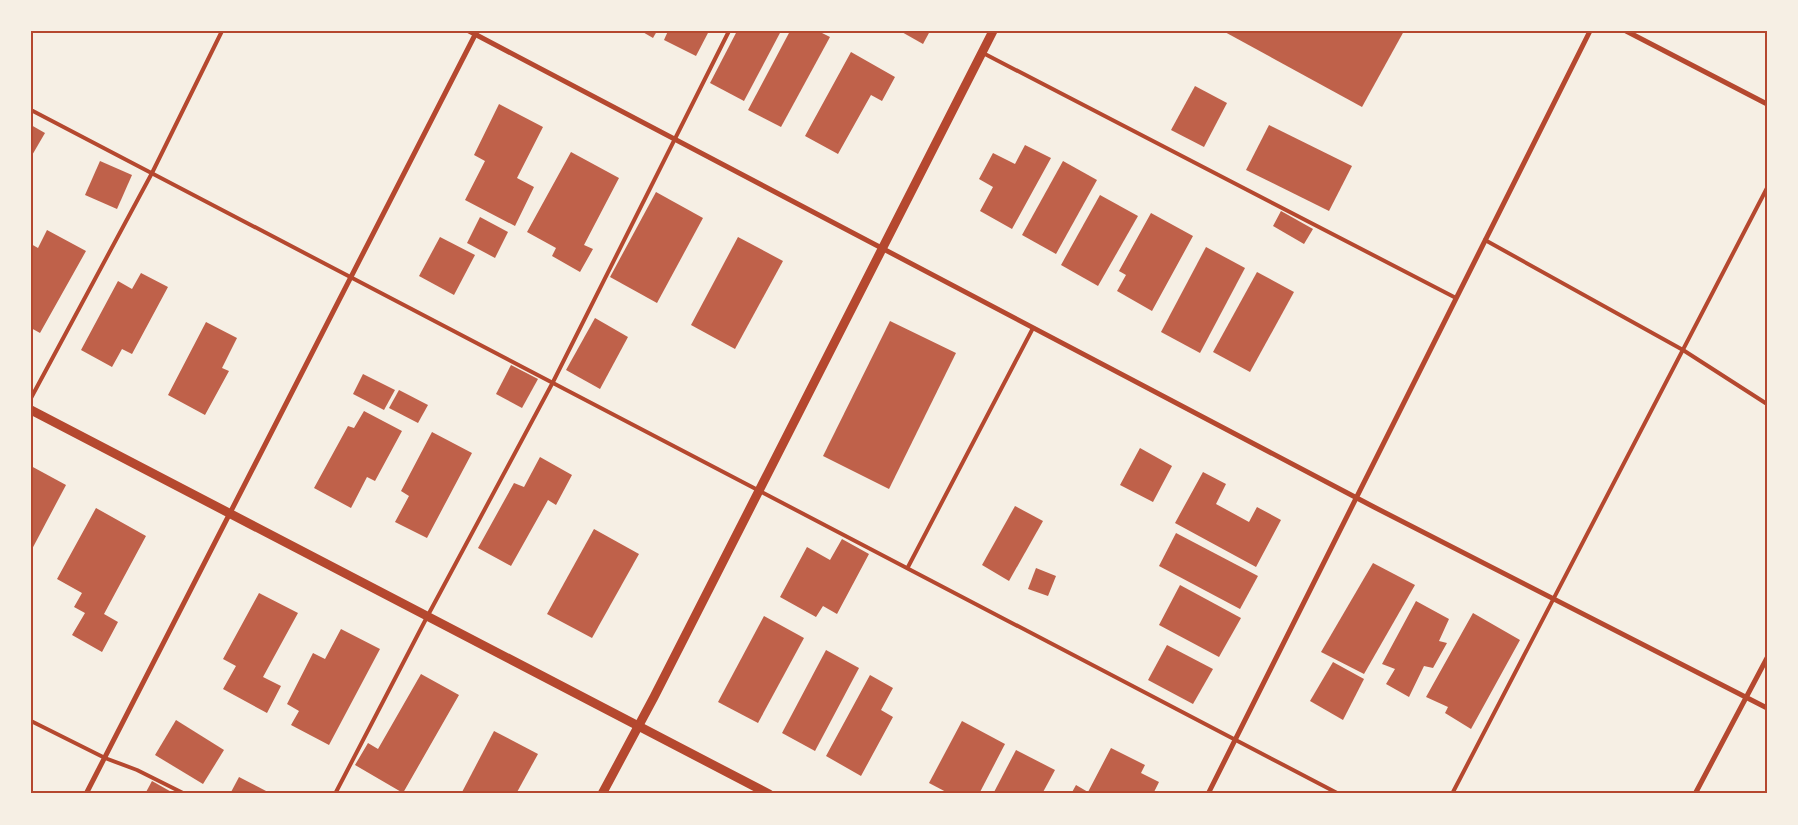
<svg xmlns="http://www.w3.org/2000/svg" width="1798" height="825" viewBox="0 0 1798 825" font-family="'Noto Serif',serif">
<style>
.building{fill:#bf614a}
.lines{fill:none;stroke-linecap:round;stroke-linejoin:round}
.service{stroke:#b5482f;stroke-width:4}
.minor{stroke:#b5482f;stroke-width:5}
.tertiary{stroke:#b5482f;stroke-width:9}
.neatline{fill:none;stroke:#b5482f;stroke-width:2}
</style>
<rect width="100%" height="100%" fill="#f6efe4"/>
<g class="building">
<polygon points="641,31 657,31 653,38"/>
<polygon points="668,31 709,31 696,56 664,40"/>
<polygon points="737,31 781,31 744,101 710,83"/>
<polygon points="790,31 818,31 830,37 781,127 748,110"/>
<polygon points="900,31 930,31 923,44"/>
<polygon points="1223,31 1404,31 1362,107"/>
<polygon points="851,52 895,77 882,101 871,95 838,154 805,136"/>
<polygon points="1195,86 1227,103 1204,147 1171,130"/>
<polygon points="499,104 543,127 517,178 534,187 515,226 465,200 485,161 474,155"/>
<polygon points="31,125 45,133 31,157"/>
<polygon points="1269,125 1352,166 1329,211 1246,170"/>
<polygon points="1025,145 1051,158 1012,229 980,211 993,187 979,179 993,153 1015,164"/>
<polygon points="571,152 619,178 584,245 593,249 580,272 552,256 556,248 527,232"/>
<polygon points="100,161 132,175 117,209 85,195"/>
<polygon points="1063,161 1097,180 1056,254 1022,235"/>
<polygon points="656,192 703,218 657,303 610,277"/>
<polygon points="1100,195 1138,216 1098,286 1061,265"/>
<polygon points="1281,211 1313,229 1304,244 1273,226"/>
<polygon points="1151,213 1193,236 1152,311 1117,291 1126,275 1119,271"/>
<polygon points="480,217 508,232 495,258 467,243"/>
<polygon points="47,230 86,251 40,333 31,328 31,244 38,248"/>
<polygon points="440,237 475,255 454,295 419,276"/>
<polygon points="738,237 783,261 735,349 691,325"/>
<polygon points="1206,247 1245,268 1200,353 1161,332"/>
<polygon points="1257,272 1294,292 1250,372 1213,352"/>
<polygon points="141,273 168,287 132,354 122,349 112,367 81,350 118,281 132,289"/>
<polygon points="595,318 628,337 600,389 566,370"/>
<polygon points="890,321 956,353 889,489 823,456"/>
<polygon points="206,322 237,338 222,368 229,371 205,415 168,395"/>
<polygon points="511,365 538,379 522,408 496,394"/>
<polygon points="363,374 395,390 384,410 353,394"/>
<polygon points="399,390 428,405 418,423 389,408"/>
<polygon points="364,411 402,431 375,481 367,477 351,508 314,488 348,426 354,428"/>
<polygon points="432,432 472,453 427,538 395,522 409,496 401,491"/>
<polygon points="1140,448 1172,466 1153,502 1120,485"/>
<polygon points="540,457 572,475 556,505 548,500 511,566 478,548 514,483 524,487"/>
<polygon points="31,466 66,485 31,551"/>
<polygon points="1203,472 1226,484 1216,504 1249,522 1257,507 1281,520 1256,567 1175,523"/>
<polygon points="1015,506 1043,521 1009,581 982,565"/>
<polygon points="96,508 146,536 104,614 118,622 102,652 72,635 85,613 74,607 82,593 57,579"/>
<polygon points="594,529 639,554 592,638 547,614"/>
<polygon points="1176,533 1258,576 1240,609 1159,566"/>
<polygon points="842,539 869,554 837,614 823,606 816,617 780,597 807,547 830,560"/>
<polygon points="1373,563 1415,585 1364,674 1321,652"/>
<polygon points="1036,568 1056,576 1048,596 1028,589"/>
<polygon points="1180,585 1241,618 1219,657 1159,625"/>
<polygon points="259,593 298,613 263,677 281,686 267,713 223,689 236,666 223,659"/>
<polygon points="1416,601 1449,619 1439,641 1447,643 1433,668 1424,666 1409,697 1386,684 1395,669 1382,664"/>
<polygon points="1473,613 1520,640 1471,729 1445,713 1448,707 1426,697"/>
<polygon points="764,616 804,638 758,723 718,702"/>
<polygon points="341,629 380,649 329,745 291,725 299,711 287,704 313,653 325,659"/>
<polygon points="1167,645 1213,669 1193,704 1148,680"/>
<polygon points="826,650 859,668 815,751 782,733"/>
<polygon points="1333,662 1364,679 1343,720 1310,701"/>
<polygon points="421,674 459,695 403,793 355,765 368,743 378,749"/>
<polygon points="870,675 893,688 881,710 893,717 861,776 826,756"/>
<polygon points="176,720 224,750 203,784 155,755"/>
<polygon points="962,721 1005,744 979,794 950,794 929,783"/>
<polygon points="494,731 538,754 516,794 461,794"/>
<polygon points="1111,748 1145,765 1141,773 1159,782 1153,794 1071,794 1076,785 1088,792"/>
<polygon points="1016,750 1055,770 1042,794 993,794"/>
<polygon points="239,777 268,792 267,794 230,794"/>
<polygon points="152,781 175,794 145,794"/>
</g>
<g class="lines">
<g class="service">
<polyline points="983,53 1456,298"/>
<polyline points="31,110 1339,794"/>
<polyline points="1485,240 1683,350 1767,404"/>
<polyline points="31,398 152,173 222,31"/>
<polyline points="908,567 1033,328"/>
<polyline points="31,721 105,758 137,770 185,794"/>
<polyline points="335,794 427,617 553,382 729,31"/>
<polyline points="1452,794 1767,188"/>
</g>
<g class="minor">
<polyline points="469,31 1374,507 1767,708"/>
<polyline points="1626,31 1767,104"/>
<polyline points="86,794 477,31"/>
<polyline points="1208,794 1590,31"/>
<polyline points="1695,794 1767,658"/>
</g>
<g class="tertiary">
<polyline points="31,410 769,794"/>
<polyline points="602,794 654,697 993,31"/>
</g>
</g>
<rect width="1798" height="825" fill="none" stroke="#f6efe4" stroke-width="65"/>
<rect x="32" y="32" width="1734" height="760" class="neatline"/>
</svg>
